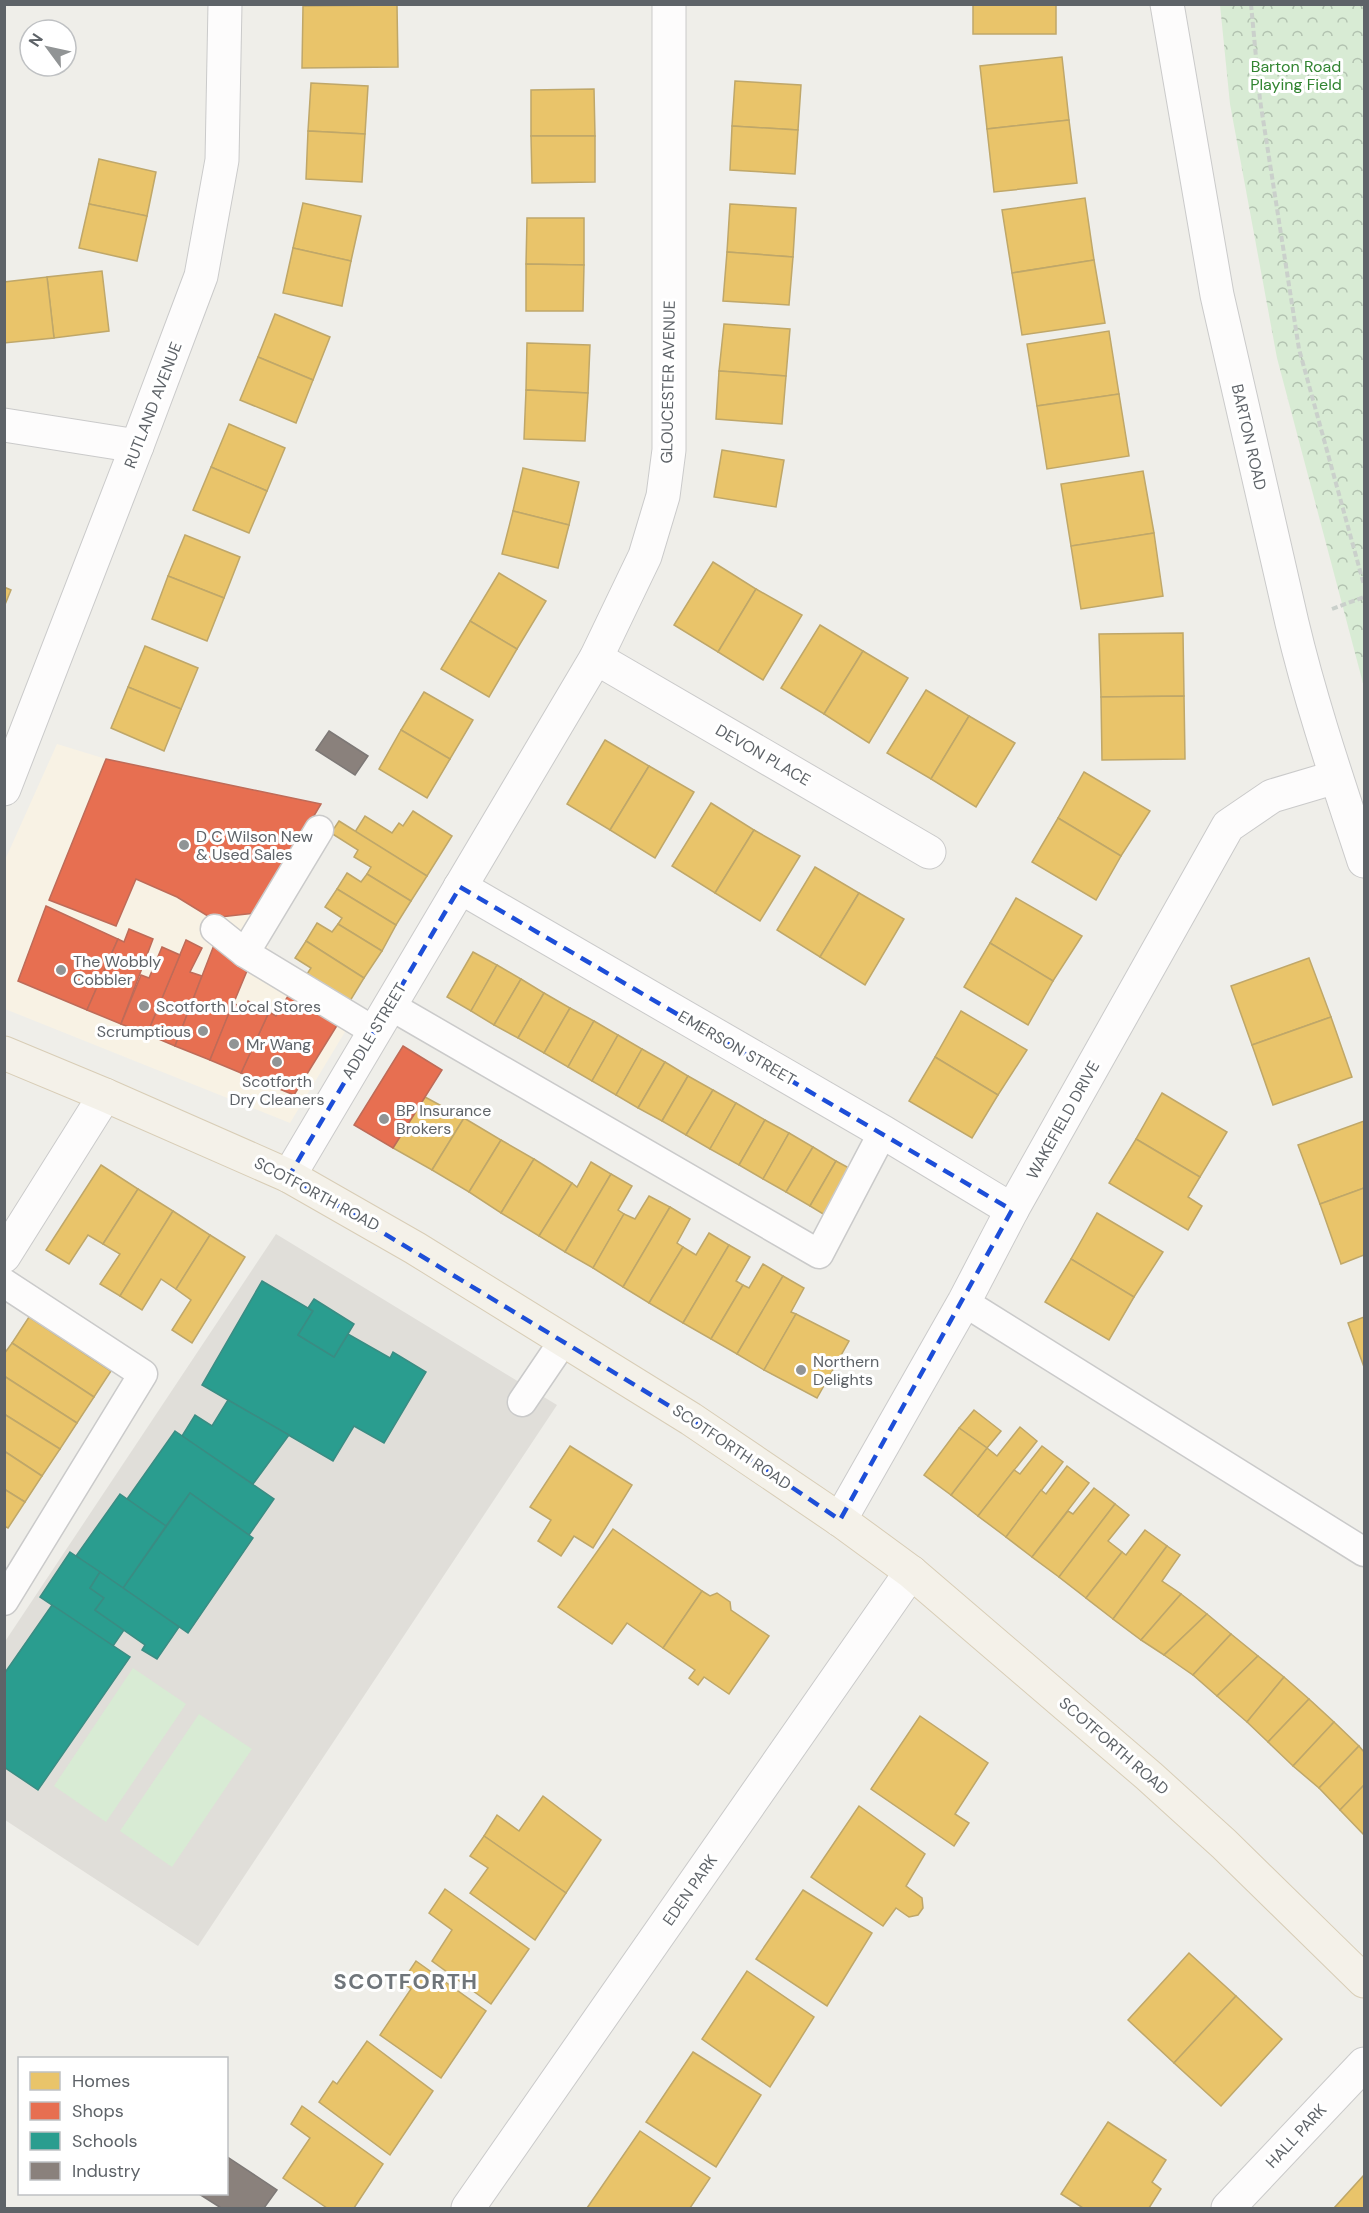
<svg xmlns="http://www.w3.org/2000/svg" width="1369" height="2213" viewBox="0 0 1369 2213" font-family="'DM Sans',sans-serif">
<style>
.commercial{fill:#f8f2e4}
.education{fill:#e0ded9}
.grass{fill:#d8ebd4}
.park{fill:url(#park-crowns)}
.homes{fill:#e9c46a;stroke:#bfa769;stroke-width:1.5}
.shops{fill:#e76f51;stroke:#be6b58;stroke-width:1.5}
.schools{fill:#2a9d8f;stroke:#3a8c83;stroke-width:1.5}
.industry{fill:#8a817c;stroke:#7d7876;stroke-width:1.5}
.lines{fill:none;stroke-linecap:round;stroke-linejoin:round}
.service-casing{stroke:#cacaca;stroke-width:31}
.minor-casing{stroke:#cacaca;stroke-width:35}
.tertiary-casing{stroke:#cacaca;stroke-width:35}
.primary-casing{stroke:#d8cdb6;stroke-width:35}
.path{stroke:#cad0cb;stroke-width:4;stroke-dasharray:6 3;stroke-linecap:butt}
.service{stroke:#fdfcfc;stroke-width:28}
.minor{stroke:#fdfcfc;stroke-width:33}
.tertiary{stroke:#fdfcfc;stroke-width:33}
.primary{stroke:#f4f1e9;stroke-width:33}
.marked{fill:none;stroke:#1d4ed8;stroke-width:4.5;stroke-dasharray:12 8;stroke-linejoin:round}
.poi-dot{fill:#919495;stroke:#fff;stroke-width:2}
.labels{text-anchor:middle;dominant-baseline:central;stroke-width:6;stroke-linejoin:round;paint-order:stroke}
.park-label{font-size:16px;fill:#318430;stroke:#fff}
.street-label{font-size:16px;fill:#5e6368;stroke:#fff}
.poi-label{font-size:16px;fill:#5e6368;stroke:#fff;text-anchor:start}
.district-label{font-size:22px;font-weight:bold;letter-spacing:1.5px;fill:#6f757a;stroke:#fff}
</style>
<defs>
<pattern id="park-crowns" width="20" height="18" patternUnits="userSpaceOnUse" patternTransform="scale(1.5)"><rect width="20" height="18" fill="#d8ebd4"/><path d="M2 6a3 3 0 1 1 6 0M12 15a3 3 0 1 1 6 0" fill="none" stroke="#b2c2b0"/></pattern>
</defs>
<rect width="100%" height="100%" fill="#efeee9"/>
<polygon class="commercial" points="57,744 106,759 321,804 316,812 336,826 266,939 269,950 360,1007 290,1123 5,1009 5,860"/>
<polygon class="education" points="276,1234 557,1405 198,1946 5,1820 4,1643"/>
<g class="grass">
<polygon points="133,1668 186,1704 106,1822 54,1786"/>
<polygon points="199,1714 252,1749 172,1867 120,1831"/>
</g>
<polygon class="park" points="1220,5 1364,5 1364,687 1277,358 1230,104"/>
<g class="homes">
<rect x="973" y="4" width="83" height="30"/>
<polygon points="397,5 398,67 302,68 303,6"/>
<polygon points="1062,57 1069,120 987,129 980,66"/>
<polygon points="735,81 801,85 798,130 732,126"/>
<polygon points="311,83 368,86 365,134 308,131"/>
<polygon points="594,89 595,136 531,136 531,90"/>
<polygon points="1069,120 1077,183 994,192 987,129"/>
<polygon points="732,126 798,130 795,174 730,170"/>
<polygon points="308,131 365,134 362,182 306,179"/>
<polygon points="531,136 595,136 595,182 532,183"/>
<polygon points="99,159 156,172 147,216 89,204"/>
<polygon points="1085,198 1094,260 1012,273 1002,210"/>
<polygon points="303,203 361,216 351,261 293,248"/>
<polygon points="89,204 147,216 137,261 79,248"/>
<polygon points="730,204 796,208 793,257 727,252"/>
<polygon points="527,218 584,218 584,265 526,264"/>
<polygon points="293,248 351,261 342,306 283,293"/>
<polygon points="727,252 793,257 789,305 723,301"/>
<polygon points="1094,260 1105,323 1022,335 1012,273"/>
<polygon points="526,264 584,265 583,311 526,311"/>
<polygon points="102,271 109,331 54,338 47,277"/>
<polygon points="47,277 54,338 4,343 4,282"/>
<polygon points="275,314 330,337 313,380 258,357"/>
<polygon points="724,324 790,329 786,376 719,371"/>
<polygon points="1109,331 1119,394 1037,406 1027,344"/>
<polygon points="527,343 590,345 588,393 526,390"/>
<polygon points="258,357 313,380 296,423 240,400"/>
<polygon points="719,371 786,376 782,424 716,419"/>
<polygon points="526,390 588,393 585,441 524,439"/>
<polygon points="1119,394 1129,456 1047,469 1037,406"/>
<polygon points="229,424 285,448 267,491 211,467"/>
<polygon points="722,450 784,460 776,507 714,497"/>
<polygon points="211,467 267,491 249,533 193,510"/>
<polygon points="523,468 579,482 569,525 513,511"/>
<polygon points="1143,471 1154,533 1071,546 1061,484"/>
<polygon points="513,511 569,525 558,568 502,554"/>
<polygon points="1154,533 1163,596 1081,609 1071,546"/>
<polygon points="185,535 240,557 224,598 168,576"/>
<polygon points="713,562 756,589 718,652 674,625"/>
<polygon points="499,573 546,601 517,649 470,621"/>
<polygon points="168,576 224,598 207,641 152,619"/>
<polygon points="4,587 11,590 4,607"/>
<polygon points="756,589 802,615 763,680 718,652"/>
<polygon points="470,621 517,649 489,697 441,669"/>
<polygon points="820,625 863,651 824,714 781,688"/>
<polygon points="1183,633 1184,696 1101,697 1099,634"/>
<polygon points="145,646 198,668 181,709 128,687"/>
<polygon points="863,651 908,678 869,743 824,714"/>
<polygon points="128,687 181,709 164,751 111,728"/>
<polygon points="926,690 969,716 931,779 887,753"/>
<polygon points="424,692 473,720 450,759 401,730"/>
<polygon points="1184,696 1185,759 1102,760 1101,697"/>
<polygon points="969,716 1015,743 976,807 931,779"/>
<polygon points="401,730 450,759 427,798 379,769"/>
<polygon points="605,740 649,766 610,830 567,804"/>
<polygon points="649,766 694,792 655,858 610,830"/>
<polygon points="1084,772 1150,811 1121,856 1058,818"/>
<polygon points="711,803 754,830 715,893 672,866"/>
<polygon points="413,811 452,836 427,876 355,832 365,816 392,833 399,823 403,826"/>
<polygon points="1058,818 1121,856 1096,900 1032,862"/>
<polygon points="339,821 427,876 411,901 367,874 371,867 354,857 358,850 331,833"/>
<polygon points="754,830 800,856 760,921 715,893"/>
<polygon points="815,867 859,893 820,957 777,930"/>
<polygon points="347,873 361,882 367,874 411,901 396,925 337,889"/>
<polygon points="337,889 396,925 382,951 338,924 342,918 325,907"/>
<polygon points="859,893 904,919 865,985 820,957"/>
<polygon points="1016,898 1082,936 1053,981 990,943"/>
<polygon points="317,923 332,932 338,924 382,951 364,978 306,941"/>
<polygon points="306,941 364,978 350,1001 307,974 311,968 295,958"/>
<polygon points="990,943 1053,981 1028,1025 964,987"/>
<polygon points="473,952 497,965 471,1011 447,997"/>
<polygon points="1309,958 1331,1017 1252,1045 1231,986"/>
<polygon points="497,965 521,979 494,1025 471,1011"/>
<polygon points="521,979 544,993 518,1038 494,1025"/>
<polygon points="544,993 570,1008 544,1053 518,1038"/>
<polygon points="570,1008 594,1021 568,1067 544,1053"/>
<polygon points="961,1011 1027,1050 998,1095 935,1057"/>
<polygon points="1331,1017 1352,1077 1273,1105 1252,1045"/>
<polygon points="594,1021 618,1035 592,1081 568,1067"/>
<polygon points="618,1035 642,1049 616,1095 592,1081"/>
<polygon points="642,1049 665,1062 638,1108 616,1095"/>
<polygon points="935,1057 998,1095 972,1138 909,1101"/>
<polygon points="665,1062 688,1076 662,1121 638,1108"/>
<polygon points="688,1076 713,1090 686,1135 662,1121"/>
<polygon points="713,1090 736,1103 710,1149 686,1135"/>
<polygon points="1162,1093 1227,1132 1200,1177 1136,1139"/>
<polygon points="425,1097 464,1118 432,1170 393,1148"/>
<polygon points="736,1103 765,1120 739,1165 710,1149"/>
<polygon points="464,1118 501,1140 469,1192 432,1170"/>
<polygon points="765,1120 789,1133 763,1179 739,1165"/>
<polygon points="1364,1121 1364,1188 1320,1204 1298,1145"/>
<polygon points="789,1133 813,1147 786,1192 763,1179"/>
<polygon points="1136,1139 1200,1177 1188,1197 1202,1206 1188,1230 1109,1183"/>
<polygon points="501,1140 534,1159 501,1213 469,1192"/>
<polygon points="813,1147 836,1161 810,1206 786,1192"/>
<polygon points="534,1159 572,1183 539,1236 501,1213"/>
<polygon points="836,1161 860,1174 833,1220 810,1206"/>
<polygon points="591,1162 611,1174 565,1252 539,1236 572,1183 577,1187"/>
<polygon points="101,1165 138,1189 103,1244 88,1235 69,1264 46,1250"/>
<polygon points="611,1174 632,1186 618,1210 624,1214 593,1268 565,1252"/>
<polygon points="1364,1188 1364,1255 1341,1264 1320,1204"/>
<polygon points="138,1189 173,1211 120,1296 100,1284 120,1254 103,1244"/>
<polygon points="649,1196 670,1207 623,1287 593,1268 624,1214 635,1219"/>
<polygon points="670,1207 690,1219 677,1243 683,1247 649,1303 623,1287"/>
<polygon points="173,1211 210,1235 176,1289 161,1279 142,1310 120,1296"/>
<polygon points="1097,1213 1163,1252 1134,1297 1071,1259"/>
<polygon points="709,1233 729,1245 683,1323 649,1303 683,1247 696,1255"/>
<polygon points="210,1235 245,1257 192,1343 172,1330 191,1300 176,1289"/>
<polygon points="729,1245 750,1257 736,1281 743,1285 711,1339 683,1323"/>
<polygon points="1071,1259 1134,1297 1109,1340 1045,1302"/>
<polygon points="763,1264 783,1276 737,1354 711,1339 743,1285 749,1288"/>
<polygon points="783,1276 804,1288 791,1312 796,1314 764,1370 737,1354"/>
<polygon points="796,1314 849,1341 817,1398 764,1370"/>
<polygon points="29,1317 111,1371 94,1397 12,1343"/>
<polygon points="1364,1317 1364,1367 1348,1323"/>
<polygon points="12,1343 94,1397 77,1423 4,1376 4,1354"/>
<polygon points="4,1376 77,1423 60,1449 4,1414"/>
<polygon points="974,1410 1001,1431 987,1448 959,1428"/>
<polygon points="4,1414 60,1449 42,1476 4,1451"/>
<polygon points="1020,1427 1037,1441 978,1516 951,1495 987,1448 997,1456"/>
<polygon points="959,1428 987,1448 951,1495 924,1475"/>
<polygon points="570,1446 632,1485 593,1548 574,1536 561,1556 538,1541 551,1520 530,1507"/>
<polygon points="1042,1446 1063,1462 1006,1537 978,1516 1014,1470 1020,1474"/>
<polygon points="4,1451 42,1476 25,1502 4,1489"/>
<polygon points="1067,1466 1089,1483 1032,1557 1006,1537 1041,1490 1046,1494"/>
<polygon points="1094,1488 1115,1504 1059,1577 1032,1557 1068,1511 1073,1514"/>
<polygon points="4,1489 25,1502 8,1528 4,1526"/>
<polygon points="1115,1504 1129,1515 1108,1541 1122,1552 1086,1598 1059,1577"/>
<polygon points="613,1529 702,1591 663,1648 627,1623 612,1644 558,1607"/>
<polygon points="1145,1530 1167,1546 1113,1619 1086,1598 1122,1552 1126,1555"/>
<polygon points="1167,1546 1180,1555 1162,1581 1181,1594 1141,1640 1113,1619"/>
<polygon points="702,1591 710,1596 717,1593 730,1602 731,1610 769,1636 729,1694 704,1677 698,1685 689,1678 695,1670 663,1648"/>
<polygon points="1181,1594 1207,1614 1164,1655 1141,1640"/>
<polygon points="1207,1614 1231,1634 1193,1675 1164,1655"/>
<polygon points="1231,1634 1258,1656 1217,1696 1193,1675"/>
<polygon points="1258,1656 1284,1677 1247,1722 1217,1696"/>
<polygon points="1284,1677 1309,1699 1268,1742 1247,1722"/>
<polygon points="1309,1699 1334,1722 1293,1766 1268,1742"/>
<polygon points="920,1716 988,1763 955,1814 969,1823 954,1846 871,1789"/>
<polygon points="1334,1722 1359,1746 1319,1788 1293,1766"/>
<polygon points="1359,1746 1364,1752 1364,1785 1340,1810 1319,1788"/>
<polygon points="1364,1785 1364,1832 1363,1834 1340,1810"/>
<polygon points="543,1796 601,1840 566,1893 484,1836 497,1815 519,1831"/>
<polygon points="859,1806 925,1854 906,1886 922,1898 923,1908 918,1915 909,1917 896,1908 883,1926 811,1877"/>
<polygon points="484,1836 566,1893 535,1940 470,1893 488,1868 470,1856"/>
<polygon points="445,1889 529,1949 491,2004 432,1961 452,1930 429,1913"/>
<polygon points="803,1890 872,1933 827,2006 756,1959"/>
<polygon points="1189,1953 1236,1996 1174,2063 1128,2020"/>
<polygon points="416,1961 486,2011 441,2078 380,2035 411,1989 402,1982"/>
<polygon points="747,1971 814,2017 770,2087 702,2039"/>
<polygon points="1236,1996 1282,2039 1221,2106 1174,2063"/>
<polygon points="367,2041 433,2091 390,2155 319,2102 333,2081 337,2084"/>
<polygon points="693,2052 761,2095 716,2167 646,2122"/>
<polygon points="302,2106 383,2164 354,2208 327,2208 283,2178 310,2138 291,2124"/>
<polygon points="1108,2122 1166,2160 1152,2182 1161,2189 1149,2208 1083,2208 1061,2194"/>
<polygon points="640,2131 710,2178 690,2208 587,2208"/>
<polygon points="1364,2175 1364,2208 1334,2208"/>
</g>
<g class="shops">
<polygon points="106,759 321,804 256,913 211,918 177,897 136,879 116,926 49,900"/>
<polygon points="46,906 118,939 87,1010 18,981"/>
<polygon points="129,929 153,939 121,1024 87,1010 118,939 124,942"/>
<polygon points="186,940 202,948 190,972 202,976 175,1046 147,1034"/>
<polygon points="214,945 249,966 210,1060 175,1046"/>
<polygon points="162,947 180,955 147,1034 121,1024 141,975 149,978"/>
<polygon points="291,991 341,1019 294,1095 241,1073 269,1012 276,1016"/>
<polygon points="248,1001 269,1012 241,1073 210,1060 233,1003 245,1009"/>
<polygon points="403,1046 442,1070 393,1148 354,1125"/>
</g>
<g class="schools">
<polygon points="262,1281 313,1311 298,1335 334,1357 348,1334 390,1358 393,1352 426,1372 384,1443 354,1426 333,1461 202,1385"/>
<polygon points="314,1299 354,1324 334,1357 298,1335 313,1311 308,1308"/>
<polygon points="228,1400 289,1435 253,1484 182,1436 195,1415 212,1426"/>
<polygon points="175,1431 274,1499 249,1535 190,1493 166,1526 127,1499"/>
<polygon points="190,1493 253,1538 188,1633 123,1588"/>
<polygon points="120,1494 166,1526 123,1588 76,1556"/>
<polygon points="70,1552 100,1572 90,1588 104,1598 95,1610 124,1630 113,1646 40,1597"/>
<polygon points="100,1572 179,1627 157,1659 142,1650 145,1645 95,1610 104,1598 90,1588"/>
<polygon points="52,1605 130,1657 38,1790 4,1767 4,1674"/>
</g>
<g class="industry">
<polygon points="329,731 368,756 355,775 316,750"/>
<polygon points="226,2156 277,2190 264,2208 221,2208 199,2194 226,2194"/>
</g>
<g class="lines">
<g class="service-casing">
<g id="service">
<polyline points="215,929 245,953 374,1031"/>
<polyline points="245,953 319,830"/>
<polyline points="389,1005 819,1254 883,1132"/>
<polyline points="4,1283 143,1374 4,1601"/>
<polyline points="964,1302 1364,1552"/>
<polyline points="522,1402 564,1340"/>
</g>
</g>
<g class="minor-casing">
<g id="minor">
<polyline points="4,425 137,446"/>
<polyline points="596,658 929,852"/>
<polyline points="4,789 137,446 201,276 222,160 225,4"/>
<polyline points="460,887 883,1132 1012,1210"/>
<polyline points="289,1176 596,658 645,556 663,496 669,450 669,4"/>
<polyline points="4,1256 105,1095"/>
<polyline points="840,1520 964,1302 1012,1210 1228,826 1272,796 1336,777"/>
<polyline points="468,2208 911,1572"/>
<polyline points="1228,2208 1364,2064"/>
</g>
</g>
<g class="tertiary-casing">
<path id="tertiary" d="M1167,4L1217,295L1292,623C1311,703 1338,782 1364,861"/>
</g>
<g class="primary-casing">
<polyline id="primary" points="4,1053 105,1095 289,1176 415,1248 691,1419 840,1520 911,1572 1149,1776 1224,1844 1364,1981"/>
</g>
<g class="path">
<polyline points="1251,4 1260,100 1299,349 1364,585"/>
<polyline points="1332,609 1364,597"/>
</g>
<use href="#service" class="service"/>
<use href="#minor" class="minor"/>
<use href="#tertiary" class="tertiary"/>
<use href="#primary" class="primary"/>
</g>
<path class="marked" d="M460,887L1012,1210L840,1520L691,1419L289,1176Z"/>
<g class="poi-dot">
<circle cx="184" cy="845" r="6"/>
<circle cx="61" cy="970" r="6"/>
<circle cx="144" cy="1006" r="6"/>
<circle cx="203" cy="1031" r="6"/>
<circle cx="234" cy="1044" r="6"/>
<circle cx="277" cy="1062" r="6"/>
<circle cx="384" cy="1119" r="6"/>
<circle cx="801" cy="1370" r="6"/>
</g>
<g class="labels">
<g class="park-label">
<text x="1296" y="66">Barton Road<tspan x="1296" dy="18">Playing Field</tspan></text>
</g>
<g class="street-label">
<text transform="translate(668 382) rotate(-89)">GLOUCESTER AVENUE</text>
<text transform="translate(153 405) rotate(-69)">RUTLAND AVENUE</text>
<text transform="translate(1249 437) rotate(77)">BARTON ROAD</text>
<text transform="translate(763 755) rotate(30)">DEVON PLACE</text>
<text transform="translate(374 1031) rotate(-59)">ADDLE STREET</text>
<text transform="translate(737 1048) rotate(30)">EMERSON STREET</text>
<text transform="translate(1063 1120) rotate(-61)">WAKEFIELD DRIVE</text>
<text transform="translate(317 1194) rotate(28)">SCOTFORTH ROAD</text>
<text transform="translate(732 1447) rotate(34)">SCOTFORTH ROAD</text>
<text transform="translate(1114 1746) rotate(41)">SCOTFORTH ROAD</text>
<text transform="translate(690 1890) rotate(-55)">EDEN PARK</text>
<text transform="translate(1296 2136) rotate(-47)">HALL PARK</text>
</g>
<g class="poi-label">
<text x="196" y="836">D C Wilson New<tspan x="196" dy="18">&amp; Used Sales</tspan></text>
<text x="73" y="961">The Wobbly<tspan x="73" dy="18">Cobbler</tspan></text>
<text x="156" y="1006">Scotforth Local Stores</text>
<text x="191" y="1031" text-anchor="end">Scrumptious</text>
<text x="246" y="1044">Mr Wang</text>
<text x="277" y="1081" text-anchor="middle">Scotforth<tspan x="277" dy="18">Dry Cleaners</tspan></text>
<text x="396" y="1110">BP Insurance<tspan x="396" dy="18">Brokers</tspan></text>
<text x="813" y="1361">Northern<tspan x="813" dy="18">Delights</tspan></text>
</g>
<g class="district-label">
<text x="406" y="1981">SCOTFORTH</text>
</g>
</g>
<rect width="1369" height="2213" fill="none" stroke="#5e6368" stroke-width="12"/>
<rect x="18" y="2057" width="210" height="138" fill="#ffffff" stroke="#bfc1c3" stroke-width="1.5"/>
<rect x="30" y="2072" width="30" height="18" fill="#e9c46a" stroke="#bfc1c3" stroke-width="1.5"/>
<text x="72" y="2087" font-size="18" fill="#5e6368">Homes</text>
<rect x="30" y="2102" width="30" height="18" fill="#e76f51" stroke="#bfc1c3" stroke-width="1.5"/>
<text x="72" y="2117" font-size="18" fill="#5e6368">Shops</text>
<rect x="30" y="2132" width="30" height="18" fill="#2a9d8f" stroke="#bfc1c3" stroke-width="1.5"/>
<text x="72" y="2147" font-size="18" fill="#5e6368">Schools</text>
<rect x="30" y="2162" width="30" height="18" fill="#8a817c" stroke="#bfc1c3" stroke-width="1.5"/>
<text x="72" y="2177" font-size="18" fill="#5e6368">Industry</text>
<g transform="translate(48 48) rotate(303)"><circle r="28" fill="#ffffff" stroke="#bfc1c3" stroke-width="1.5"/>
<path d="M0-4.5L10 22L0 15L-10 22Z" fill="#919495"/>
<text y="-9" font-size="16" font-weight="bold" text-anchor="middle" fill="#5e6368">N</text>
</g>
</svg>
